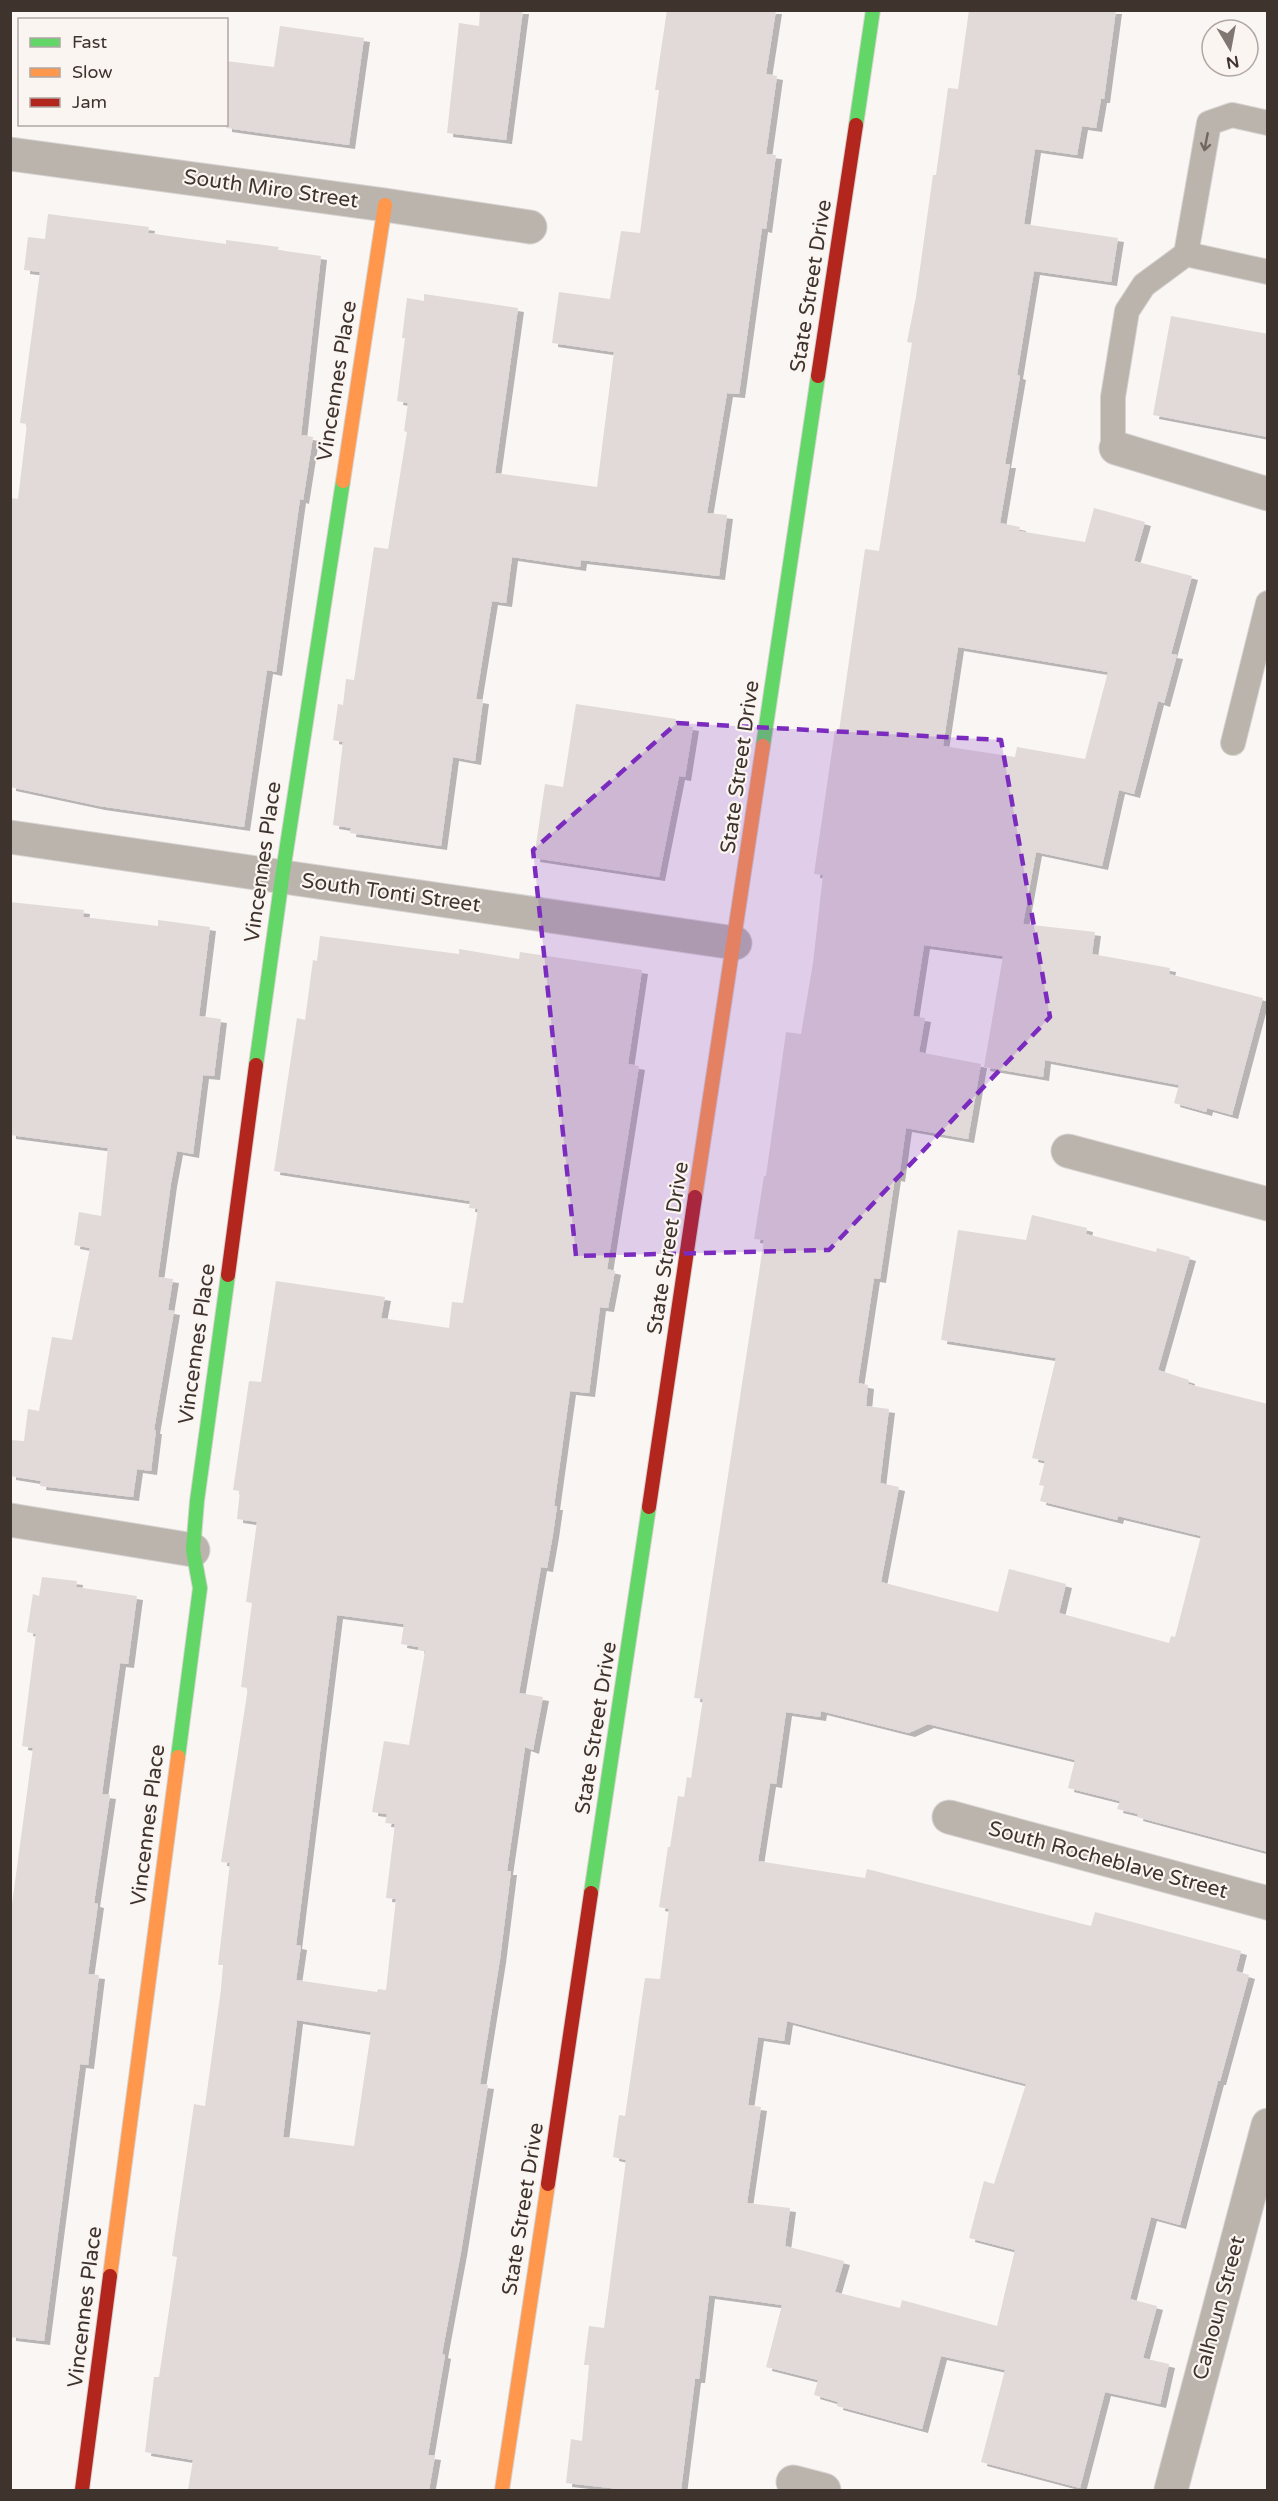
<svg xmlns="http://www.w3.org/2000/svg" width="1278" height="2501" viewBox="0 0 1278 2501" font-family="'Varela Round',sans-serif">
<style>
.building{fill:#e1dad9;fill-rule:evenodd;filter:url(#shadow)}
.lines{fill:none;stroke-linecap:round;stroke-linejoin:round}
.lane-casing{stroke:#d7d3d1;stroke-width:26}
.street-casing{stroke:#d7d3d1;stroke-width:35}
.fast-casing{stroke:#d7d3d1;stroke-width:16}
.slow-casing{stroke:#d7d3d1;stroke-width:16}
.jam-casing{stroke:#d7d3d1;stroke-width:16}
.lane{stroke:#bab4ad;stroke-width:24}
.street{stroke:#bab4ad;stroke-width:33}
.fast{stroke:#63d668;stroke-width:14}
.slow{stroke:#ff974d;stroke-width:14}
.jam{stroke:#b3261e;stroke-width:14}
.oneway{stroke:#706761}
.marked{fill:#7b2cbf;fill-opacity:0.2;stroke:#7b2cbf;stroke-width:4.5;stroke-dasharray:12 8;stroke-linejoin:round}
.labels{text-anchor:middle;dominant-baseline:central;stroke-width:4.5;stroke-linejoin:round;paint-order:stroke}
.street-label{font-size:21px;fill:#3f332e;stroke:#fbf5f2}
</style>
<defs>
<filter id="shadow"><feDropShadow dx="6" dy="4" stdDeviation="0" flood-color="#0004"/></filter>
</defs>
<rect width="100%" height="100%" fill="#f9f6f4"/>
<g class="building">
<polygon points="480,10 523,10 506,140 447,133 459,23 479,26"/>
<polygon points="667,10 776,10 766,74 777,76 766,154 776,155 766,229 762,228 739,394 727,393 707,513 727,515 719,576 581,560 580,567 512,557 506,603 492,601 476,699 483,700 475,761 453,757 441,846 350,833 351,828 333,825 343,742 333,740 338,704 343,705 346,679 354,680 374,547 388,549 407,432 404,431 408,403 397,401 405,338 402,338 407,298 424,301 424,294 518,308 495,473 597,487 614,352 552,343 559,292 610,299 621,231 640,233 659,90 655,90"/>
<path d="M969,10H1116L1104,99H1101L1096,128L1082,126L1077,155L1035,149L1024,224L1118,238L1111,282L1034,271L1017,375L1020,376L1005,464H1010L1000,523L1020,527L1019,531L1085,542L1094,508L1145,522L1134,561L1192,576L1171,654L1177,655L1164,703L1158,701L1134,794L1119,790L1102,866L1036,852L1023,924L1095,932L1092,954L1170,968L1169,974L1263,998L1232,1115L1207,1108L1206,1112L1174,1103L1179,1085L1045,1060L1043,1077L984,1067L1003,956L924,945L913,1016L925,1018L919,1052L981,1064L968,1139L906,1128L899,1178L895,1177L880,1279L874,1278L858,1383L868,1385L866,1406L889,1409L880,1483L899,1487L881,1582L998,1612L1009,1569L1066,1584L1059,1613L1169,1643L1171,1636L1175,1637L1201,1536L1118,1516L1117,1520L1040,1501L1044,1486L1039,1485L1045,1461L1032,1458L1056,1358L941,1340L958,1230L1026,1240L1032,1215L1087,1228L1086,1234L1156,1252L1157,1248L1190,1257L1158,1370L1189,1380L1188,1384L1268,1404V1852L1137,1817L1138,1814L1117,1809L1120,1801L1068,1788L1075,1760L928,1724L909,1733L821,1711L820,1717L786,1712L776,1784L770,1783L758,1861L865,1878L867,1869L1091,1926L1095,1912L1241,1951L1236,1971L1249,1975L1220,2081H1218L1180,2225L1151,2217L1130,2299L1157,2306L1143,2358L1169,2364L1160,2404L1105,2392L1080,2488L981,2462L1005,2370L941,2356L922,2429L837,2406L838,2402L814,2395L818,2380L766,2367L782,2305L709,2295L699,2379H695L681,2490H628L566,2483L571,2439L582,2441L589,2365H584L589,2326L604,2328L626,2160L613,2157L619,2115L625,2116L645,1978L660,1979L669,1909L659,1907L668,1847H670L678,1796L684,1797L687,1777L691,1778L703,1699L694,1698L764,1240L754,1239L764,1176H766L786,1032L801,1034L813,963L823,875L814,874L835,730L839,731L865,549L879,551L912,343L907,342L916,297L933,175H936L948,88L958,89ZM958,647L1108,672L1085,759L1017,747L1015,757L943,746ZM787,2021L1026,2084L994,2184L984,2181L969,2238L1015,2250L997,2326L902,2300L900,2308L835,2292L844,2261L785,2246L790,2208L747,2203L761,2107L748,2105L758,2037L784,2041Z"/>
<polygon points="280,26 364,38 349,145 226,128 226,61 274,67"/>
<polygon points="48,214 149,227 148,233 226,244 226,240 279,247 278,250 321,256 301,435 313,437 303,500 300,499 276,672 267,670 244,827 99,806 10,787 10,498 18,499 27,424 20,423 40,272 24,270 28,237 45,239"/>
<polygon points="1171,316 1268,334 1268,437 1153,415"/>
<polygon points="576,704 676,719 675,724 693,727 685,777 679,776 659,877 534,858 545,784 563,787"/>
<polygon points="10,902 84,910 83,917 158,926 158,920 210,927 199,1016 221,1019 214,1076 203,1075 193,1154 177,1151 171,1183 158,1277 173,1279 168,1310 174,1311 154,1430 156,1430 151,1471 137,1469 133,1497 40,1486 41,1481 10,1476 10,1440 24,1441 28,1409 39,1411 52,1337 72,1340 90,1248 74,1245 79,1212 101,1216 108,1148 10,1135"/>
<path d="M320,936L459,954V949L519,959L520,952L642,970L628,1064L639,1066L607,1269L615,1271L608,1308L600,1307L589,1393L570,1391L554,1506H557L553,1534L547,1568L541,1567L519,1693L543,1697L533,1750L525,1747L507,1871H511L500,1959L480,2084L488,2085L461,2252L442,2354L445,2355L428,2455L435,2456L429,2490H188L193,2460L145,2452L154,2377H159L177,2257L172,2256L194,2104L205,2106L221,1989L223,1965H218L230,1863L221,1862L248,1688L241,1687L252,1603L246,1602L257,1522L237,1519L240,1491L233,1490L249,1381L261,1382L276,1281L385,1297L381,1318L449,1328L452,1302L463,1303L478,1209L469,1208L470,1201L274,1171L297,1018L305,1020L313,960L317,961ZM337,1615L404,1624L401,1644L418,1647V1650L425,1651L409,1745L384,1741L372,1812L387,1814L385,1823L395,1824L386,1898L396,1899L386,1990L378,1989L377,1992L296,1980L301,1946L296,1945ZM297,2020L371,2032L354,2146L283,2137Z"/>
<polygon points="42,1577 77,1581 76,1587 137,1596 128,1664 120,1663 102,1794 110,1795 94,1903 98,1904 88,1974 99,1975 88,2065 80,2064 44,2341 10,2337 10,1919 33,1748 22,1746 36,1634 27,1632 33,1594 39,1596"/>
</g>
<g class="lines">
<g class="lane-casing">
<g id="lane">
<polyline points="1268,123 1232,115 1209,123 1186,254 1268,272"/>
<polyline points="1116,448 1113,440 1113,397 1127,311 1144,285 1186,254"/>
<polyline points="1233,743 1268,603"/>
</g>
</g>
<g class="street-casing">
<g id="street">
<polyline points="10,154 385,205 530,227"/>
<polyline points="1116,448 1268,494"/>
<polyline points="10,837 735,943"/>
<polyline points="1068,1151 1268,1204"/>
<polyline points="10,1520 193,1550"/>
<polyline points="949,1817 1268,1903"/>
<polyline points="793,2482 824,2490"/>
<polyline points="1171,2490 1268,2125"/>
</g>
</g>
<g class="fast-casing">
<g id="fast">
<polyline points="856,125 873,10"/>
<polyline points="763,746 818,376"/>
<polyline points="256,1065 282,878 343,481"/>
<polyline points="178,1757 200,1588 193,1550 197,1501 228,1275"/>
<polyline points="591,1893 649,1507"/>
</g>
</g>
<g class="slow-casing">
<g id="slow">
<polyline points="343,481 385,205"/>
<polyline points="695,1197 763,746"/>
<polyline points="110,2276 178,1757"/>
<polyline points="502,2490 548,2184"/>
</g>
</g>
<g class="jam-casing">
<g id="jam">
<polyline points="818,376 856,125"/>
<polyline points="228,1275 256,1065"/>
<polyline points="649,1507 695,1197"/>
<polyline points="548,2184 591,1893"/>
<polyline points="82,2490 110,2276"/>
</g>
</g>
<use href="#lane" class="lane"/>
<use href="#street" class="street"/>
<use href="#fast" class="fast"/>
<use href="#slow" class="slow"/>
<use href="#jam" class="jam"/>
</g>
<defs><path id="oneway-shaft" d="M-6 0H5M1.5-3L5.5 0L1.5 3" fill="none" stroke-width="1.6" stroke-linecap="round" stroke-linejoin="round" transform="scale(1.5)"/></defs>
<use class="oneway" href="#oneway-shaft" transform="translate(1206 142) rotate(101)"/>
<path class="marked" d="M677,723L1001,740L1050,1017L829,1250L576,1256L533,850Z"/>
<g class="labels">
<g class="street-label">
<text transform="translate(271 189) rotate(8)">South Miro Street</text>
<text transform="translate(811 286) rotate(-81)">State Street Drive</text>
<text transform="translate(337 381) rotate(-81)">Vincennes Place</text>
<text transform="translate(740 767) rotate(-82)">State Street Drive</text>
<text transform="translate(263 862) rotate(-82)">Vincennes Place</text>
<text transform="translate(391 893) rotate(8)">South Tonti Street</text>
<text transform="translate(668 1248) rotate(-81)">State Street Drive</text>
<text transform="translate(197 1344) rotate(-82)">Vincennes Place</text>
<text transform="translate(596 1728) rotate(-81)">State Street Drive</text>
<text transform="translate(148 1825) rotate(-83)">Vincennes Place</text>
<text transform="translate(1108 1860) rotate(15)">South Rocheblave Street</text>
<text transform="translate(523 2209) rotate(-81)">State Street Drive</text>
<text transform="translate(85 2307) rotate(-83)">Vincennes Place</text>
<text transform="translate(1219 2308) rotate(-75)">Calhoun Street</text>
</g>
</g>
<rect width="1278" height="2501" fill="none" stroke="#3f332e" stroke-width="24"/>
<rect x="18" y="18" width="210" height="108" fill="#fbf5f2" stroke="#b0a7a4" stroke-width="1.5"/>
<rect x="30" y="38" width="30" height="9" fill="#63d668" stroke="#b0a7a4" stroke-width="1.5"/>
<text x="72" y="48" font-size="18" fill="#3f332e">Fast</text>
<rect x="30" y="68" width="30" height="9" fill="#ff974d" stroke="#b0a7a4" stroke-width="1.5"/>
<text x="72" y="78" font-size="18" fill="#3f332e">Slow</text>
<rect x="30" y="98" width="30" height="9" fill="#b3261e" stroke="#b0a7a4" stroke-width="1.5"/>
<text x="72" y="108" font-size="18" fill="#3f332e">Jam</text>
<g transform="translate(1230 48) rotate(170)"><circle r="28" fill="#fbf5f2" stroke="#b0a7a4" stroke-width="1.5"/>
<path d="M0-4.5L10 22L0 15L-10 22Z" fill="#807773"/>
<text y="-9" font-size="16" font-weight="bold" text-anchor="middle" fill="#3f332e">N</text>
</g>
</svg>
